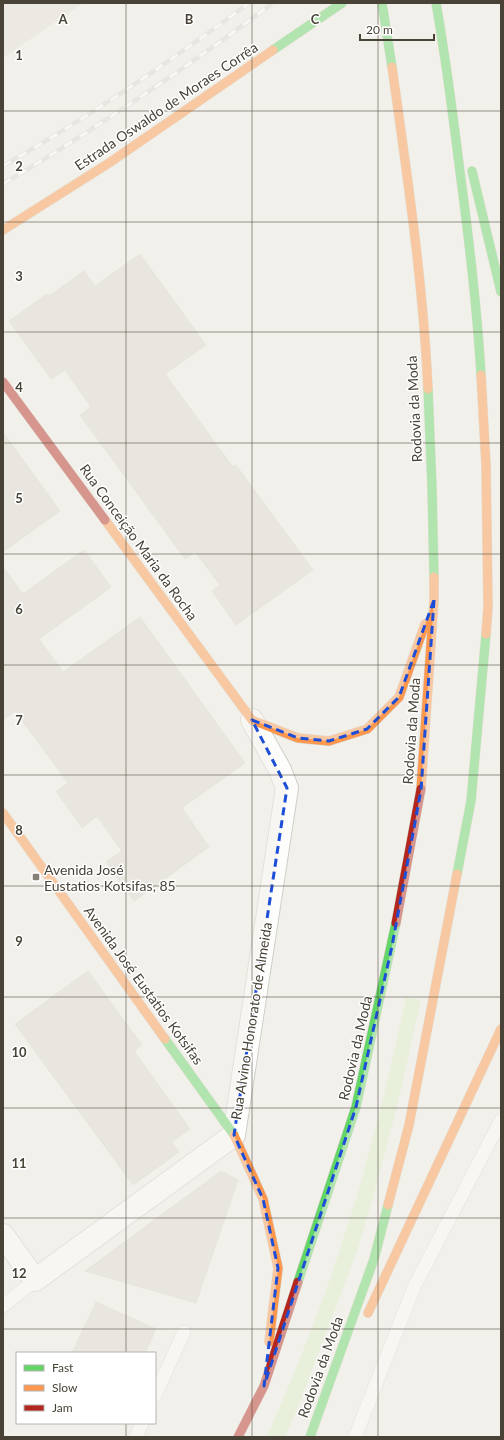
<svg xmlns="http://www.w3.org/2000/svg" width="504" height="1440" viewBox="0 0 504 1440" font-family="Lato,sans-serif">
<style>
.industrial{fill:#e2dfd8}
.green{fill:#dbedc9}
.building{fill:#dbd9d3;stroke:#dad7d0}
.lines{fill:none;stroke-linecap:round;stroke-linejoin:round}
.lane-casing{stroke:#d0cec8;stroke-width:14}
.street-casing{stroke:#d0cec8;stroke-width:24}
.fast-casing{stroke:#d2cec1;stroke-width:10}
.slow-casing{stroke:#d2cec1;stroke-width:10}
.jam-casing{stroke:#d2cec1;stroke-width:10}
.lane{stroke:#fdfdfc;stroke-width:13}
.street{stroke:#fdfdfc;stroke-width:22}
.fast{stroke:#63d668;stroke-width:9}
.slow{stroke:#ff974d;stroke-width:9}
.jam{stroke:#b3261e;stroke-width:9}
.rail-casing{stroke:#d9d9d8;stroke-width:4.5}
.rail{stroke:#fff;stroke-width:3;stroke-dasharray:9;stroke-linecap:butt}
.marked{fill:none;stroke:#1d4ed8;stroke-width:3;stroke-dasharray:8 5;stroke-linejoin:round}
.grid{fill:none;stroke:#484336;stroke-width:1;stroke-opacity:0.55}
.poi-dot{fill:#848075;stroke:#fff;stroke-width:1.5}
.labels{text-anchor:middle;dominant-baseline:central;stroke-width:3;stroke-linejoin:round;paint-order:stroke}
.street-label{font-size:14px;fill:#484336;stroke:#fff}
.poi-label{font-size:14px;fill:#484336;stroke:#fff;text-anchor:start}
.grid-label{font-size:13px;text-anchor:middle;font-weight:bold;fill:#484336;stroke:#fff;stroke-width:3;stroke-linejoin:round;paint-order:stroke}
</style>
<rect width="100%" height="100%" fill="#f2f0ea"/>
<polygon class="industrial" points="3,3 83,3 3,58"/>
<path class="green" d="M406,997L421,1000L397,1107L372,1201L357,1251L300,1402L285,1437H267C295,1372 322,1307 343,1240C369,1160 389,1079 406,997Z"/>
<g class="building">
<polygon points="140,254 206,345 165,374 233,467 236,465 313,570 236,625 212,591 220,585 195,552 185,559 80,415 91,407 65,370 51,379 9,321 47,294 49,296 84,271 95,286"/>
<polygon points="3,432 60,511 3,552"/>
<polygon points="84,550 111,587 39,639 63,672 140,617 245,763 182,808 209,847 134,901 106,862 122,851 97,816 82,828 56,791 68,783 15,711 3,720 3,567 23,594"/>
<polygon points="88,971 142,1045 134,1051 190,1129 172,1142 179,1152 133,1185 15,1024"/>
<polygon points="221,1171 238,1180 196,1303 85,1271"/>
<polygon points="96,1302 156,1329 145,1353 72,1353"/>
</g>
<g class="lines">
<g class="lane-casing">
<g id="lane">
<polyline points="3,1306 35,1280"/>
<polyline points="155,1395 184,1332"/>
<polyline points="136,1437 142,1423"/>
<polyline points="355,1437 415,1285 501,1120"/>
</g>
</g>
<g class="street-casing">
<polyline id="street" points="3,1235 35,1280 234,1135 287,788 280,770 252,720"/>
</g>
<g class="fast-casing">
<g id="fast">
<polyline points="382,3 392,67"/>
<path d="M436,3C446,59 453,115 460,172C469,239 477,307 481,375"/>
<polyline points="273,50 342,3"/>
<polyline points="472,171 501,292"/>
<polyline points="428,389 432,487 434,577"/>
<polyline points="457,874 471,801 486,634"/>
<polyline points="165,1039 234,1135"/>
<polyline points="298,1282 356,1107 396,923"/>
<polyline points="310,1437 374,1259 388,1205"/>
</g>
</g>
<g class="slow-casing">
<g id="slow">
<path d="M392,67C407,174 423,281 428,389"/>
<polyline points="3,230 109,163 273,50"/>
<polyline points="481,375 486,465 488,607 486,634"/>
<polyline points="105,520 252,720"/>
<polyline points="252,720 298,738 329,741 367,729 399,697 425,624"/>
<polyline points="421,789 434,600 434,577"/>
<polyline points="3,813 165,1039"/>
<polyline points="234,1135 263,1199 278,1268 269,1342"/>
<polyline points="388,1205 409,1125 457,874"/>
<polyline points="368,1313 501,1029"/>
</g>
</g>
<g class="jam-casing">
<g id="jam">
<polyline points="3,382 105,520"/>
<polyline points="396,923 421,789"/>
<polyline points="238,1437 264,1386 298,1282"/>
</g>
</g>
<use href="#lane" class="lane"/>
<use href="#street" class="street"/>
<use href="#fast" class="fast"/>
<use href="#slow" class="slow"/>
<use href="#jam" class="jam"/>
<g class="rail-casing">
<g id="rail">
<path d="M3,166C89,117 170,62 249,3"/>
<path d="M3,184C97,128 186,68 273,3"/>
</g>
</g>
<use href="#rail" class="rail"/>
</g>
<path d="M0 0H504V1440H0ZM434,600L421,790L392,946L356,1107L264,1386L278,1268L263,1199L234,1135L287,788L252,720L298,738L329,741L367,729L399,697Z" fill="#f2f0ea" fill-opacity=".55" fill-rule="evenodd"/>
<path class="marked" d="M434,600L421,790L392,946L356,1107L264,1386L278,1268L263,1199L234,1135L287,788L252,720L298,738L329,741L367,729L399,697Z"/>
<path class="grid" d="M126,3V1353M252,3V1437M378,3V1437M3,111H501M3,222H501M3,332H501M3,443H501M3,554H501M3,665H501M3,775H501M3,886H501M3,997H501M3,1108H501M3,1218H501M3,1329H501M126,1423V1437"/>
<rect class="poi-dot" x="32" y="873" width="8" height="8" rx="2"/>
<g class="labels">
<g class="street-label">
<text transform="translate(166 106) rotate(-34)">Estrada Oswaldo de Moraes Corrêa</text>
<text transform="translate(414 409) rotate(-93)">Rodovia da Moda</text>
<text transform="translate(139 542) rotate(54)">Rua Conceição Maria da Rocha</text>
<text transform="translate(411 731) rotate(-86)">Rodovia da Moda</text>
<text transform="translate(144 985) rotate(54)">Avenida José Eustatios Kotsifas</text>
<text transform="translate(251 1021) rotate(-81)">Rua Alvino Honorato de Almeida</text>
<text transform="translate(355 1048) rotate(-77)">Rodovia da Moda</text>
<text transform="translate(320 1367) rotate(-70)">Rodovia da Moda</text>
</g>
<g class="poi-label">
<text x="44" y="869">Avenida José<tspan x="44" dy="16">Eustatios Kotsifas, 85</tspan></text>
</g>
</g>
<g class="grid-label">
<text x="63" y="24">A</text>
<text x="189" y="24">B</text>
<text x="315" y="24">C</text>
<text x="19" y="60">1</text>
<text x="19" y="171">2</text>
<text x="19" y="281">3</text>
<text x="19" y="392">4</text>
<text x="19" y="503">5</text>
<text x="19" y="614">6</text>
<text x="19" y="725">7</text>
<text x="19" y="835">8</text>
<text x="19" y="946">9</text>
<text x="19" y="1057">10</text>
<text x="19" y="1168">11</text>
<text x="19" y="1278">12</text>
</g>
<rect width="504" height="1440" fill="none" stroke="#484336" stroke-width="8"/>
<rect x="16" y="1352" width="140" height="72" fill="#ffffff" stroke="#b6b4af"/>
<rect x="24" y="1365" width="20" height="6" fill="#63d668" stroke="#b6b4af"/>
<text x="52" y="1372" font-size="12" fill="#484336">Fast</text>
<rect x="24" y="1385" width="20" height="6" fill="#ff974d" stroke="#b6b4af"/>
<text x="52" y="1392" font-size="12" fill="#484336">Slow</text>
<rect x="24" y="1405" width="20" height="6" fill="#b3261e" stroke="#b6b4af"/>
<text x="52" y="1412" font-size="12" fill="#484336">Jam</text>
<path d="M360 34v6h74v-6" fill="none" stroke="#484336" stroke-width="2"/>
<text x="366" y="34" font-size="12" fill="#484336" stroke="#ffffff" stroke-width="3" paint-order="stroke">20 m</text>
</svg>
